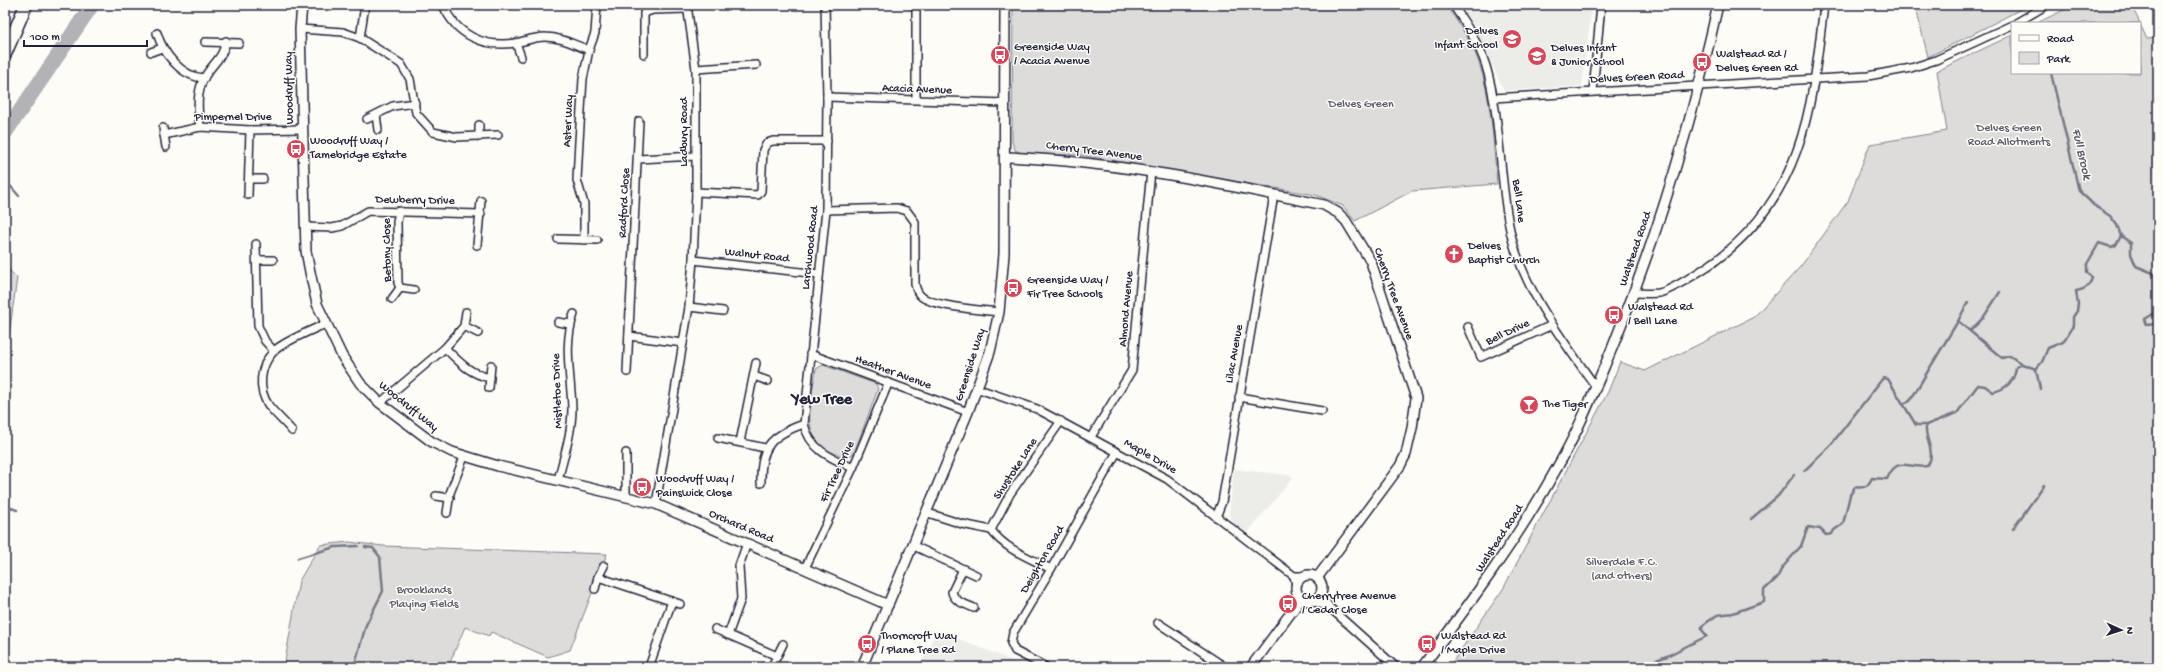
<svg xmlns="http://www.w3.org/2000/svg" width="2163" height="672" viewBox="0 0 2163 672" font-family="'Gochi Hand',sans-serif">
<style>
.built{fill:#ecece9}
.green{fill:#dddcdb;stroke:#807f8b}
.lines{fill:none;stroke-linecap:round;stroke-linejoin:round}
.stream{stroke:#787885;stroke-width:2.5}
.river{stroke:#b2b2b7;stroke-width:15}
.street-casing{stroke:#22223b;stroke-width:10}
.secondary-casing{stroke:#22223b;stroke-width:12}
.highway-casing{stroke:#22223b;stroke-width:15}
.street{stroke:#fdfcf7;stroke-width:7}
.secondary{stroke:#fdfcf7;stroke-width:9}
.highway{stroke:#fdfcf7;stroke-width:12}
.labels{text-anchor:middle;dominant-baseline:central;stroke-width:3;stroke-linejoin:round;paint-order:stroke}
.poi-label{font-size:12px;fill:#22223b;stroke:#fdfcf7;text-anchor:start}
.street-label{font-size:12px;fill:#22223b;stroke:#fdfcf7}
.park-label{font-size:12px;fill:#5a5a6b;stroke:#fdfcf7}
.water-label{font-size:13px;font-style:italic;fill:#545466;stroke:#fdfcf7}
.district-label{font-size:16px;font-weight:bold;fill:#22223b;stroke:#fdfcf7}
</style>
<rect width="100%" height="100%" fill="#fdfcf7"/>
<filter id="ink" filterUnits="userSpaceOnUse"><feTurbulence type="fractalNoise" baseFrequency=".025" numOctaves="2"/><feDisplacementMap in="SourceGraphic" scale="8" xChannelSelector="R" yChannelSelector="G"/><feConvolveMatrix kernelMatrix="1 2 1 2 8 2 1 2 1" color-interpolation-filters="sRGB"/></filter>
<g filter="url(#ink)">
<g class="built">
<polygon points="1459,5 1592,5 1582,86 1504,91 1474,25"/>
<polygon points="1234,469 1289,475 1293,478 1247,533 1231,521 1229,514"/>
<polygon points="937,630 1027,667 919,667"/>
</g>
<g class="green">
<path d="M1013,5H1446C1458,22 1470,40 1478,60C1492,99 1493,143 1497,184L1412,191L1355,221L1343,206L1316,195L1080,155L1023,154L1015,150L1012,142Z"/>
<polygon points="1915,5 2029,5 1928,57"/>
<polygon points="2074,5 2131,5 2140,23 2037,23"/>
<polygon points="2140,24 2147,39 2158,38 2158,667 1449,667 1503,589 1608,392 1620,362 1645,371 1754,317 1801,266 1848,201 1870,144 1947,131 1937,71 2012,35 2012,73 2140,73"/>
<polygon points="5,266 17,278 5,364"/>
<path d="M823,365L876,384L878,389L854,453L848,457C796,447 810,407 816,369Z"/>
<polygon points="349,542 383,546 607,554 570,650 548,657 491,632 489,636 465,627 448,667 284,667 299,581 320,545"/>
</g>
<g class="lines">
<g class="stream">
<polyline points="2051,73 2079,191 2094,205 2110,216 2117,225 2121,236 2131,243 2131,254 2136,266 2153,273"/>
<polyline points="5,180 19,196"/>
<polyline points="2154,274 2158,276"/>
<polyline points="2158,311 2145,319 2147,325 2155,324 2158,328"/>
<polyline points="1958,321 1968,302"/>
<polyline points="1970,331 1983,318 2000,292"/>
<polyline points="2036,369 2040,389"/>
<polyline points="1903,404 1910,401 1958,321 2002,358 2010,356 2022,364"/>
<polyline points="1804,471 1830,446 1883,378 1888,379 1916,425 1925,425"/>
<polyline points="5,506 17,510"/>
<polyline points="1751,519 1778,496 1794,475"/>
<polyline points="2013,529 2044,485"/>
<polyline points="298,558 335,547 358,546"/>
<polyline points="354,667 366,625 383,591 380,557 373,548 365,547"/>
<path d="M1637,667L1667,656L1707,636L1702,630V626L1717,615L1733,613L1764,602V590L1777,578L1782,568L1801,546L1808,527L1820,529L1826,535L1832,534L1834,530L1843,524L1850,495L1855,487C1865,489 1868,486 1872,478L1887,479C1897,455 1908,469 1927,466C1937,453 1924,439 1926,425L1957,413L1978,385L1985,386L1993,392C2006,389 2015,381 2016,367L2022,364L2036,369L2042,362L2048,348L2063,342L2073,326V317L2077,311L2078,304L2076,291C2085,289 2089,287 2092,278L2087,272V264L2099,243L2111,247L2116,245L2121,236"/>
</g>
<polyline class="river" points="5,133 92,5"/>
<g class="street-casing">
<g id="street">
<path d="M443,5C456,35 484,48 515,43C525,41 535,37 545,37C561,37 575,45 589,50"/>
<path d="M825,5L827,97L826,210L804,424C810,450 831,458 853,468"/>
<polyline points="916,5 916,99"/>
<path d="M1453,5C1466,24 1479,44 1486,66C1501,118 1499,173 1509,225C1520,286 1561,338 1596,387"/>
<polyline points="2016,23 2047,5"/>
<polyline points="300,29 343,32 360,38 401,64 410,79 416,113 433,132 457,137 498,135"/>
<path d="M157,33C163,53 181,77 204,78"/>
<polyline points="360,38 365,5"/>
<polyline points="205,42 239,43"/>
<polyline points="516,43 521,57"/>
<polyline points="151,52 162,48"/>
<polyline points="644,54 644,13 653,10 688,9"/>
<polyline points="696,69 756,65"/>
<polyline points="1593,91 1601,5"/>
<polyline points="827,97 1005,103"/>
<polyline points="1493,98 1868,76 1911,68 1936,60 2012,25"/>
<polyline points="376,115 378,130"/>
<polyline points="367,119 393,106 415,103"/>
<path d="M200,127C198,111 196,93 204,78C211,65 224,57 226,41"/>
<polyline points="163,128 166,147"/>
<polyline points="164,135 200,127 250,130 303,129"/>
<polyline points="479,137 479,125"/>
<polyline points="638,159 696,156"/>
<polyline points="250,179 263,179"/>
<polyline points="696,192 758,195 761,191 763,150 767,143 773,141 827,141"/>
<polyline points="248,195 250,130"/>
<path d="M826,210L897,208L907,211L915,222V284C916,290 918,294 922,297C936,307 982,310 999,312"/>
<polyline points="399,211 397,222 398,283 400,288"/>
<polyline points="305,227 332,228 342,226 368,211 481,214"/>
<polyline points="558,239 597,240"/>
<polyline points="584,240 584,204 577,180 579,141 583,79 589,50 595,33 597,5"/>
<polyline points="256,244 258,326 265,341 274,351"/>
<polyline points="477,245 481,201"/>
<polyline points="257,260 273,260"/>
<polyline points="693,260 819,274"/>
<path d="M1634,293C1642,293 1651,294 1659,293C1673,290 1702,270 1714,262C1804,195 1812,107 1824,5"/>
<polyline points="392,299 400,288 414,290"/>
<polyline points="689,307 723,311"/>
<polyline points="558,322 570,324"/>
<polyline points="464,326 478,333"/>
<polyline points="1468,327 1481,357 1552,325"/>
<polyline points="629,336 683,343"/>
<path d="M445,348C459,362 470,374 490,378"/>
<polyline points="810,354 968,412"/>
<polyline points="627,372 639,121"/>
<polyline points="754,376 768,381"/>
<polyline points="489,388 491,365"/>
<polyline points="976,388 1037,409 1167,479 1294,576 1296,585"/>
<polyline points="1239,397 1322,411"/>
<polyline points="380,403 445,348 464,326 466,312"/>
<path d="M292,431C285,422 276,415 269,406C257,389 260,366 273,352C282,342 312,330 325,324"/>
<polyline points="1091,437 1132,370 1151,171"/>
<polyline points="718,438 765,448"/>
<polyline points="740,442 756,363"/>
<polyline points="626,453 626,496"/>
<path d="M558,480C564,456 572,433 572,408C571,376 563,345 574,314"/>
<path d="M761,483C760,447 771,435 804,424"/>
<polyline points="436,496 450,498"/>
<polyline points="656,504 689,307 693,260 696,192 696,69 687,5"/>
<polyline points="447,513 450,493 464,457"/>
<path d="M928,513L962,524L991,530C1006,550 1030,558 1051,569"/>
<polyline points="1216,517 1222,502 1274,195"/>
<polyline points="991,530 1010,494 1061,421"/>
<polyline points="914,546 976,575"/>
<polyline points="805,568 853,468 888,384"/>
<path d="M963,569L952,592C954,602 966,604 974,608"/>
<polyline points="1294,576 1306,576"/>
<polyline points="598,577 680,604"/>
<polyline points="595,589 598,577 604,566"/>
<polyline points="1321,594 1329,607 1396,667"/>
<polyline points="1312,601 1329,607"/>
<polyline points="1158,623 1225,667"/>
<polyline points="715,629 777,656"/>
<polyline points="728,635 741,599 739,566 747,543"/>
<polyline points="772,666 783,644"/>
<polyline points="649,667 672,601"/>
<polyline points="1046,667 1015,651 1011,643 1013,633 1051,569 1117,452"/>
</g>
</g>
<g class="secondary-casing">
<g id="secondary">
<polyline points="302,5 300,29 306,251 310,272 317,304 342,356 360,383 380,403 432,442 452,452 498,466 656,504 888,605"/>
<path d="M1006,157C1113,161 1219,183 1324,205L1338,213L1346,221L1371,262L1416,398L1412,428L1406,454L1400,466L1317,578"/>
<circle cx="1309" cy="588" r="13"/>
<polyline points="862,667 968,412 990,352 999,312 1004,254 1005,5"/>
<polyline points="1251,667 1301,599"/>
<path d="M1422,667C1472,601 1518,538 1558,466C1580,428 1596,386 1613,346C1658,235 1692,121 1718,5"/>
</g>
</g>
<g class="highway-casing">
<polyline id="highway" points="5,54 26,5"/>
</g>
<use href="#street" class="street"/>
<use href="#secondary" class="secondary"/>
<use href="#highway" class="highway"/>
</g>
</g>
<defs>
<g id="school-disc" transform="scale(1)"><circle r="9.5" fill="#d1495b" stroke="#fdfcf7"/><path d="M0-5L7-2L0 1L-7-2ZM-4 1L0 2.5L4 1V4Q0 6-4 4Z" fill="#fff"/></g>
<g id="bus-disc" transform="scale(1)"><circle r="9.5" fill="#d1495b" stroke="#fdfcf7"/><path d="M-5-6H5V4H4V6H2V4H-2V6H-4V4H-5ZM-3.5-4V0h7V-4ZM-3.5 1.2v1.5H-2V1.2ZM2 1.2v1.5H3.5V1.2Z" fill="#fff"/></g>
<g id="church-disc" transform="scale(1)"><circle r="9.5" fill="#d1495b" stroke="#fdfcf7"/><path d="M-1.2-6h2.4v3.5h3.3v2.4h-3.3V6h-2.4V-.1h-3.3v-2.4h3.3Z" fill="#fff"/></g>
<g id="bar-disc" transform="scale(1)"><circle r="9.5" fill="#d1495b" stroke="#fdfcf7"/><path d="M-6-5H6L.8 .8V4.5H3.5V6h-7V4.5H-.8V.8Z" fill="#fff"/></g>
</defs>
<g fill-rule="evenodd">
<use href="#school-disc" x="1512" y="39"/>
<use href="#bus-disc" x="1000" y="55"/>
<use href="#school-disc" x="1537" y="56"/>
<use href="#bus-disc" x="1702" y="62"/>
<use href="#bus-disc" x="296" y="149"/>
<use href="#church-disc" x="1454" y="254"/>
<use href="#bus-disc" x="1013" y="288"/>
<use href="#bus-disc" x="1614" y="315"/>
<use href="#bar-disc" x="1529" y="405"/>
<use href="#bus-disc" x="642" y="487"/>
<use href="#bus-disc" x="1288" y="604"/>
<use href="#bus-disc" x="867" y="644"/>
<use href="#bus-disc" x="1427" y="644"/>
</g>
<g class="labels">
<g class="poi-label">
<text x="1498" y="32" text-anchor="end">Delves<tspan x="1498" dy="14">Infant School</tspan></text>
<text x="1014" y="48">Greenside Way<tspan x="1014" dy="14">/ Acacia Avenue</tspan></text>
<text x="1551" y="49">Delves Infant<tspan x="1551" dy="14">&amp; Junior School</tspan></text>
<text x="1716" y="55">Walstead Rd /<tspan x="1716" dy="14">Delves Green Rd</tspan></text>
<text x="310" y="142">Woodruff Way /<tspan x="310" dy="14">Tamebridge Estate</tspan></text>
<text x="1468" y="247">Delves<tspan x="1468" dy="14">Baptist Church</tspan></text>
<text x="1027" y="281">Greenside Way /<tspan x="1027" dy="14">Fir Tree Schools</tspan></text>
<text x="1628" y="308">Walstead Rd<tspan x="1628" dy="14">/ Bell Lane</tspan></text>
<text x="1543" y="405">The Tiger</text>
<text x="656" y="480">Woodruff Way /<tspan x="656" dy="14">Painswick Close</tspan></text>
<text x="1302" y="597">Cherrytree Avenue<tspan x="1302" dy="14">/ Cedar Close</tspan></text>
<text x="881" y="637">Thorncroft Way<tspan x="881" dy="14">/ Plane Tree Rd</tspan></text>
<text x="1441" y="637">Walstead Rd<tspan x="1441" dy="14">/ Maple Drive</tspan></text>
</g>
<g class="street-label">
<text transform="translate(1637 78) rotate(-3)">Delves Green Road</text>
<text transform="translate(290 88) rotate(-91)">Woodruff Way</text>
<text transform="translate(917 90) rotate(2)">Acacia Avenue</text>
<text x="233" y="118">Pimpernel Drive</text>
<text transform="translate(569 121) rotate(-87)">Aster Way</text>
<text transform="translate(685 132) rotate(-90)">Ladbury Road</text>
<text transform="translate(1094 152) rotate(7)">Cherry Tree Avenue</text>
<text transform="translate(415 201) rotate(1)">Dewberry Drive</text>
<text transform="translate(1518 201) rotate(83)">Bell Lane</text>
<text transform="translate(625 203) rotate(-87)">Radford Close</text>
<text transform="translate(811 248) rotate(-84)">Larchwood Road</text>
<text transform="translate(1636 249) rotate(-71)">Walstead Road</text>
<text transform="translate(388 250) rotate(-91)">Betony Close</text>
<text transform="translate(757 256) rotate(6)">Walnut Road</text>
<text transform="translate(1393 294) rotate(70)">Cherry Tree Avenue</text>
<text transform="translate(1127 309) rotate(-85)">Almond Avenue</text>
<text transform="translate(1508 333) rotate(-25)">Bell Drive</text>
<text transform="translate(1235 354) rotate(-80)">Lilac Avenue</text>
<text transform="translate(971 365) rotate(-72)">Greenside Way</text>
<text transform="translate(893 373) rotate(20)">Heather Avenue</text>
<text transform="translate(558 391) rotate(-92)">Mistletoe Drive</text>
<text transform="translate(408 407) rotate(39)">Woodruff Way</text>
<text transform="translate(1150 457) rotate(30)">Maple Drive</text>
<text transform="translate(1016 469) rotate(-57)">Shustoke Lane</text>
<text transform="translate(838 472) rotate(-65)">Fir Tree Drive</text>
<text transform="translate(741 527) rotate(23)">Orchard Road</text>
<text transform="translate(1500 539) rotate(-57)">Walstead Road</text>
<text transform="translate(1043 560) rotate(-60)">Deighton Road</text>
</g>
<g class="park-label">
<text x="1361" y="105">Delves Green</text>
<text x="2009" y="129">Delves Green<tspan x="2009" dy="14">Road Allotments</tspan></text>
<text x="1622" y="563">Silverdale F.C.<tspan x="1622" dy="14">(and others)</tspan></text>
<text x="424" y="591">Brooklands<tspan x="424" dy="14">Playing Fields</tspan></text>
</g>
<g class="water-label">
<text transform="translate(2081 154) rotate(77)">Full Brook</text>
</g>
<g class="district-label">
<text x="822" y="400">Yew Tree</text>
</g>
</g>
<rect width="2163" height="672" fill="none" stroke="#fdfcf7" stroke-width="20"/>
<rect x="10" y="10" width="2143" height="652" fill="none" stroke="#22223b" stroke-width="1.5" filter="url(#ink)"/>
<rect x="2011" y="22" width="130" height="52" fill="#fdfcf7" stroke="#a5a5ac"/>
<rect x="2019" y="35" width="20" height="6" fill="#fdfcf7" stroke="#a5a5ac"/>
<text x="2047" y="42" font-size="12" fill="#22223b">Road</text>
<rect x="2019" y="52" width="20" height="12" fill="#dddcdb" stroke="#a5a5ac"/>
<text x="2047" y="62" font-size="12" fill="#22223b">Park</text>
<g transform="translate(2121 630) rotate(93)" stroke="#fdfcf7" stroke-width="3" paint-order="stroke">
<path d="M0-3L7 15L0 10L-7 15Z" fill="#22223b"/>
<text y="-6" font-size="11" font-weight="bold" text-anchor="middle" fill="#22223b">N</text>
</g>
<path d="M24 40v6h123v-6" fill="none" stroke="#22223b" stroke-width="2"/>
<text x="30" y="40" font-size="12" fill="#22223b" stroke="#fdfcf7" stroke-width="3" paint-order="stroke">100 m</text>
</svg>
